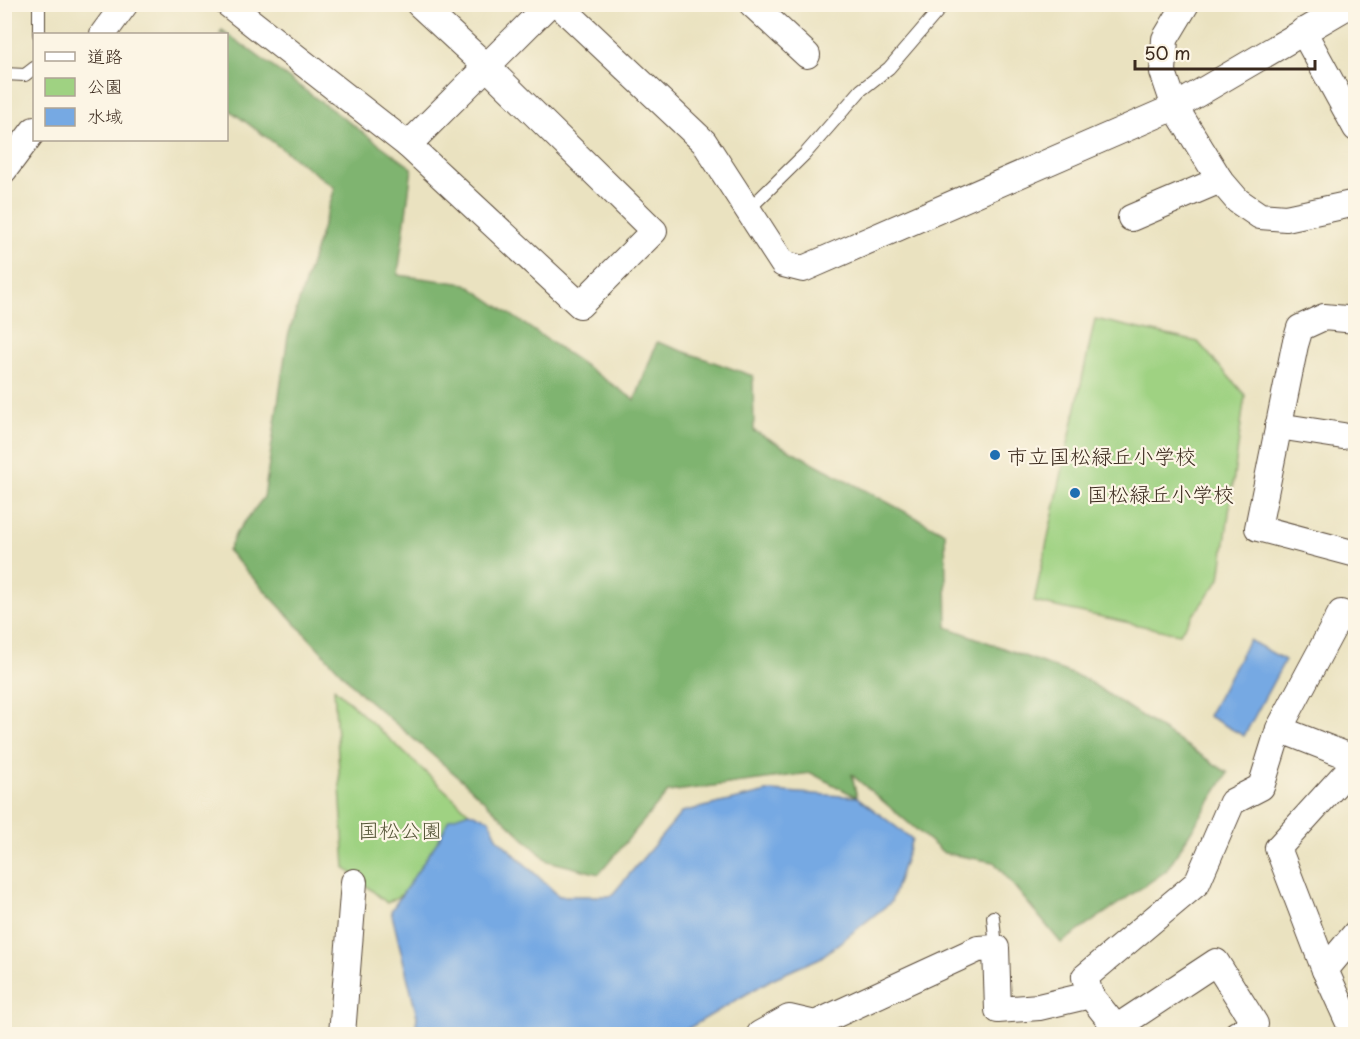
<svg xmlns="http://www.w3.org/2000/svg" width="1360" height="1039" viewBox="0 0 1360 1039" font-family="'Playpen Sans','Klee One',sans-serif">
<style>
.green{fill:#9fd282;stroke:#6d7e50;stroke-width:1.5}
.forest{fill:#7fb470;stroke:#5d6f47;stroke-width:1.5}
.water{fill:#76a9e3;stroke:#586a80;stroke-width:1.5}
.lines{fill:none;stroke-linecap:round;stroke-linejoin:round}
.service-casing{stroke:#554636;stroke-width:14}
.minor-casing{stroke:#554636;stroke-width:28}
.service{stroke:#fff;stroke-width:12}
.minor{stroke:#fff;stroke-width:26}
.poi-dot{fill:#1f6fb2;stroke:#fcf5e5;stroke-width:2}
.labels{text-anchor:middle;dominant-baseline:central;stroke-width:4.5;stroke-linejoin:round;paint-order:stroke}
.poi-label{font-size:21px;fill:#3b2a1e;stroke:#fcf5e5;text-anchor:start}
.park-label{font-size:21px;fill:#545437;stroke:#fcf5e5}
</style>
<rect width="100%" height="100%" fill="#fcf5e5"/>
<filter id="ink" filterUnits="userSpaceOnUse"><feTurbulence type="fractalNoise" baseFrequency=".0167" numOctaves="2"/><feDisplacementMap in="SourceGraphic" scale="12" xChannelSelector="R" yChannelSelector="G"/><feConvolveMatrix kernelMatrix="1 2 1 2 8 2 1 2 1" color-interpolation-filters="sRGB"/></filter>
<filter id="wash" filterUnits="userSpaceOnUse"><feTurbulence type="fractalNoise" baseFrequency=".008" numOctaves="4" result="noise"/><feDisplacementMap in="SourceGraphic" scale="24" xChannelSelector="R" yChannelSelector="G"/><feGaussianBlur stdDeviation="1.35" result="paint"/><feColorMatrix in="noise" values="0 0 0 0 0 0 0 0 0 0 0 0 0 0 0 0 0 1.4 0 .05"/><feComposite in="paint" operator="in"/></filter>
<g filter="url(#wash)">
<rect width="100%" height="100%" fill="#eae2c0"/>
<g class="green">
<polygon points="1095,319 1198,342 1245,395 1220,579 1179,634 1034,602"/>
<polygon points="334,688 498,839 387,903 345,868"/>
</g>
<polygon class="forest" points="222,30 412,168 398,275 466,284 635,400 657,342 753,376 754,431 945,533 947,627 1085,679 1228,773 1166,871 1061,943 994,862 944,853 852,775 857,797 811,773 668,792 599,874 548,861 463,781 361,694 228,551 236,533 264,497 288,336 335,188 227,108 226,34 220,34"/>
<g class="water">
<polygon points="1249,640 1285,660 1244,736 1208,716"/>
<polygon points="771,791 857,797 912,839 891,902 820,958 772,979 679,1034 415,1034 417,1016 391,911 439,839 449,819 469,812 489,819 498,839 559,896 611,896 682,812"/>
</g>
</g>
<g filter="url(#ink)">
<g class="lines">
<g class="service-casing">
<g id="service">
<polyline points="39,34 39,4"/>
<polyline points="4,74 25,75 34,68"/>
<polyline points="748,210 805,154 861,90 889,68 944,4"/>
<polyline points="993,917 996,948"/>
</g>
</g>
<g class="minor-casing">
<g id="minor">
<polyline points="228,4 408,145 580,305 654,231 487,67 419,4"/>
<polyline points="558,4 704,142 783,264 803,269 1175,107 1351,4"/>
<polyline points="752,4 807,55"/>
<polyline points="1186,4 1165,39 1163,72 1175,107 1220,180 1238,201 1260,216 1286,218 1356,203"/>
<polyline points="1303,31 1356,128"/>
<polyline points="103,34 125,4"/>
<polyline points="408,145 549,4"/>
<polyline points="4,170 34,130"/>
<polyline points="1131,218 1220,180"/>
<polyline points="1356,320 1324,317 1300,328 1295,345 1258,528 1356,554"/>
<polyline points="1278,426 1343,436"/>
<polyline points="1279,729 1356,759"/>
<polyline points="1325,970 1356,933"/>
<polyline points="1090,995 1085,977 1197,883 1232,802 1261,787 1279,729 1341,613"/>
<polyline points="1116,1028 1216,962 1255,1024 1237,1034"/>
<polyline points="342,1034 354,882"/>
<polyline points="760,1034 789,1018 815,1024 978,949 996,948 998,1010 1039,1007 1090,995 1121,1034"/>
<polyline points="1354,1034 1325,970 1278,848 1356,762"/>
</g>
</g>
<use href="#service" class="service"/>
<use href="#minor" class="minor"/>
</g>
</g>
<g class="poi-dot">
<circle cx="995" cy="455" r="6"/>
<circle cx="1075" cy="493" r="6"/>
</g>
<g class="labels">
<g class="poi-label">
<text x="1007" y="455">市立国松緑丘小学校</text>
<text x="1087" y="493">国松緑丘小学校</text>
</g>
<g class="park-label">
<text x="400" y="829">国松公園</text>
</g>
</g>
<rect width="1360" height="1039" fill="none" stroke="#fcf5e5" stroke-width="24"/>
<rect x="33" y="33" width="195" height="108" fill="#fcf5e5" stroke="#afa495" stroke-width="1.5"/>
<rect x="45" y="52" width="30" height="9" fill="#ffffff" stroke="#afa495" stroke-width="1.5"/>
<text x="87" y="63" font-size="18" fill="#3b2a1e">道路</text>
<rect x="45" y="78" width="30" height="18" fill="#9fd282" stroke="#afa495" stroke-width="1.5"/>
<text x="87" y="93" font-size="18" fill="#3b2a1e">公園</text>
<rect x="45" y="108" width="30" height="18" fill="#76a9e3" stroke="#afa495" stroke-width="1.5"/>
<text x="87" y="123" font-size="18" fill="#3b2a1e">水域</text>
<path d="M1135 60v9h180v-9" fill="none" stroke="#3b2a1e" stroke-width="3"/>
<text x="1144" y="60" font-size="18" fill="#3b2a1e" stroke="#fcf5e5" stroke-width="4.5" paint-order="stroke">50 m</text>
</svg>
